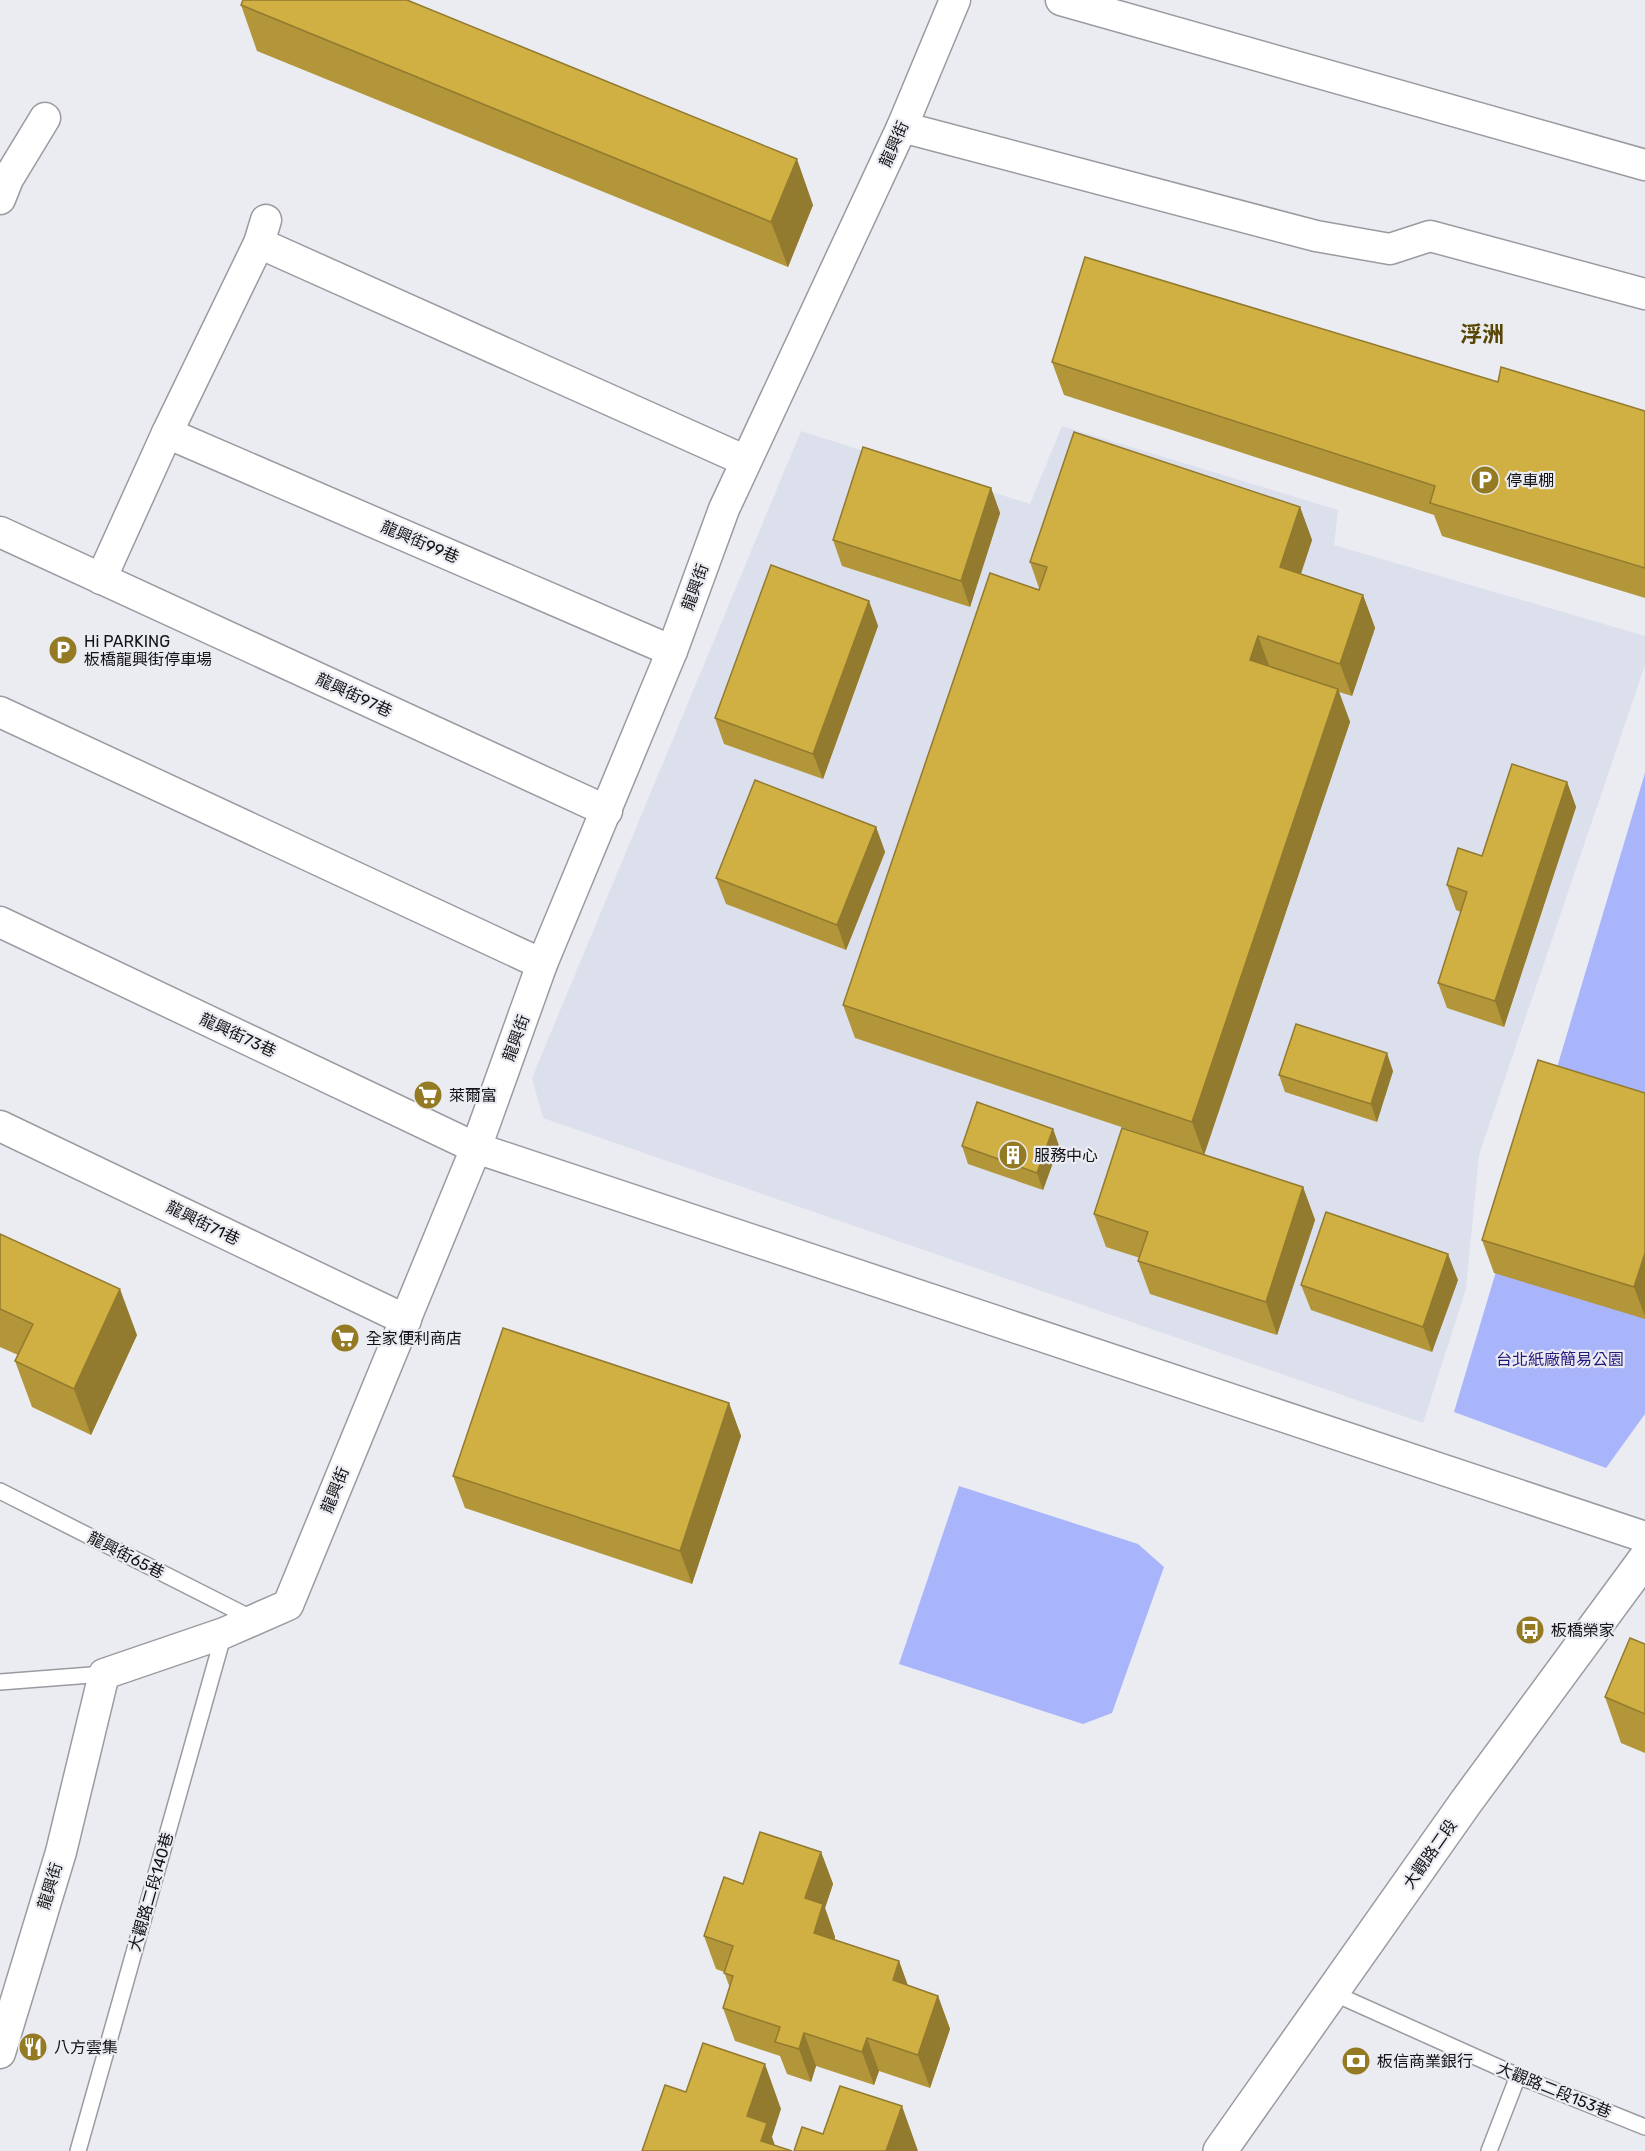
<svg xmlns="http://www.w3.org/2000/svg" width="1645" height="2151" viewBox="0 0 1645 2151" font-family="Rubik,'Noto Sans TC',sans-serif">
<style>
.built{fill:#dcdfec}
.green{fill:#a9b5fb}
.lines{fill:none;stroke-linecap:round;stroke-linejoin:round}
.service-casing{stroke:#999ba0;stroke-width:18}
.minor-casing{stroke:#999ba0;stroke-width:33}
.secondary-casing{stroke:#999ba0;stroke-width:36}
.service{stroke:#fff;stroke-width:15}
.minor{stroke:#fff;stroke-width:30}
.secondary{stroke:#fff;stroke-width:33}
.wall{fill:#b3963a}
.shaded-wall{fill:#927a2f}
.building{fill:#d0af43;stroke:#927a2f;stroke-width:1.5}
.labels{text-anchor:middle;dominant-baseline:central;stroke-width:4.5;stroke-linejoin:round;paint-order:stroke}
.street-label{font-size:16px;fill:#131315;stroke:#ebecf2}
.poi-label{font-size:16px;fill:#131315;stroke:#ebecf2;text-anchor:start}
.park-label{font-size:16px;fill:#23177d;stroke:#ebecf2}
.district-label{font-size:22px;font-weight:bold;fill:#584604;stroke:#ebecf2}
</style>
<rect width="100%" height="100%" fill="#ebecf2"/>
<polygon class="built" points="1062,426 1338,510 1334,545 1645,636 1645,665 1479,1155 1466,1289 1423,1423 543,1118 532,1078 801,431 1030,504"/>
<g class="green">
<polygon points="1645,773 1645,1414 1606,1468 1454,1412"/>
<polygon points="959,1486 1138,1544 1164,1567 1112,1713 1083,1724 899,1664"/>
</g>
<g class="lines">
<g class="service-casing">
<g id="service">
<polyline points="0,1491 253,1619"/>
<polyline points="0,1682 104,1674"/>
<polyline points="1333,1993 1518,2076 1645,2127"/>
<polyline points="78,2151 224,1633"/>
<polyline points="1489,2151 1518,2076"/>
</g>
</g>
<g class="minor-casing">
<g id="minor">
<polyline points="1061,0 1645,165"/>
<polyline points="902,127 1316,236 1390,249 1430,236 1645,294"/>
<polyline points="0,199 8,179 45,118"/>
<polyline points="259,243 746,461"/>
<polyline points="167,433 672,651"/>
<polyline points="0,532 607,811"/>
<polyline points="101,579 167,433 259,243 266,220"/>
<polyline points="0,712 542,964"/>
<polyline points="0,922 476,1148 1645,1537"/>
<polyline points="0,1126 406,1320"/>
<polyline points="0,2053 61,1852 104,1674 224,1633 288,1605 476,1148 542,964 672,651 724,509 902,127 955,0"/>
</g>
</g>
<g class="secondary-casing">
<polyline id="secondary" points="1220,2151 1466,1802 1645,1559"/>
</g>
<use href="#service" class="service"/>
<use href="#minor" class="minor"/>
<use href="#secondary" class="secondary"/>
</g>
<g class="wall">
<polygon points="241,5 813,205 788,267 257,51"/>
<polygon points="1052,362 1498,382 1645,411 1645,598 1442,536 1434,515 1064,395"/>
<polygon points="991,488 1000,513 970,607 842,566 833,540"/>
<polygon points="1300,507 1312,540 1301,574 1363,595 1375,628 1352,696 1339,692 1350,722 1204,1155 1303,1187 1315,1220 1277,1335 1150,1294 1138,1261 1140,1258 1106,1247 1094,1214 1202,1154 855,1038 843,1005 1039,590 1039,588 1030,562"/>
<polygon points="869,601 878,626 823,779 724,744 715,718"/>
<polygon points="1567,782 1576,807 1504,1027 1447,1008 1438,983 1461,912 1456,910 1447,885 1482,856"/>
<polygon points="876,827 885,852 846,950 726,904 716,878"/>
<polygon points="1393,1071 1377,1122 1285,1092 1279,1075"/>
<polygon points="1645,1093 1645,1319 1494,1273 1482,1240"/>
<polygon points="1053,1129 1059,1146 1043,1190 968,1164 962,1146"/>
<polygon points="0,1234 137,1335 91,1435 32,1407 15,1361 18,1355 0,1347"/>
<polygon points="1458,1280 1432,1352 1311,1310 1301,1285"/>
<polygon points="729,1403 741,1436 692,1584 465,1508 453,1476"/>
<polygon points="1645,1644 1645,1753 1621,1743 1605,1697"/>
<polygon points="821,1852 833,1884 825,1908 835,1937 834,1940 899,1961 908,1986 938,1996 950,2029 930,2088 879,2071 874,2085 816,2066 811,2082 787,2074 780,2056 735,2041 723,2008 730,1988 724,1972 716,1969 704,1936 743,1884"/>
</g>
<g class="shaded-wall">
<polygon points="797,159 813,205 788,267 771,222"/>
<polygon points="991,488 1000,513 970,607 961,581"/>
<polygon points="1300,507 1312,540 1292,600 1280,567"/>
<polygon points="1363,595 1375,628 1352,696 1340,664"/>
<polygon points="869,601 878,626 823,779 813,754"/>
<polygon points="1258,636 1270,668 1250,660"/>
<polygon points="1338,689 1350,722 1204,1155 1192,1122"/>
<polygon points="1567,782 1576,807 1504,1027 1495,1001"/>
<polygon points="876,827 885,852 846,950 837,925"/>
<polygon points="1387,1053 1393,1071 1377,1122 1371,1104"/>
<polygon points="1053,1129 1059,1146 1043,1190 1037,1173"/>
<polygon points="1303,1187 1315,1220 1277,1335 1266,1302"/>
<polygon points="1645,1253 1645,1316 1634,1287"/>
<polygon points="1448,1254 1458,1280 1432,1352 1423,1327"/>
<polygon points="120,1289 137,1335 91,1435 74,1389"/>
<polygon points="729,1403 741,1436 692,1584 680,1551"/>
<polygon points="821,1852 833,1884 825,1908 835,1937 826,1966 814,1933 805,1898"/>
<polygon points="899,1961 911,1994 893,1980"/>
<polygon points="938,1996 950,2029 930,2088 918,2055"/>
<polygon points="804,2033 816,2066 811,2082 799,2049"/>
<polygon points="867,2038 879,2071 874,2085 862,2052"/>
<polygon points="765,2064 781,2109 772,2137 777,2151 759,2151 747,2116"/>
<polygon points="902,2106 918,2151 886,2151"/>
</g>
<g class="building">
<polygon points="243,0 407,0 797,159 771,222 241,5"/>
<polygon points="1085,257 1498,382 1501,367 1645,411 1645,568 1430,503 1435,486 1052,362"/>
<polygon points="1074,432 1300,507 1280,567 1363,595 1340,664 1258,636 1250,660 1338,689 1192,1122 843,1005 990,573 1039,590 1047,567 1030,562"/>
<polygon points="863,447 991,488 961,581 833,540"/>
<polygon points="771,565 869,601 813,754 715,718"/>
<polygon points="1512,764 1567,782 1495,1001 1438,983 1467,892 1447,885 1458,848 1482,856"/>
<polygon points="755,780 876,827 837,925 716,878"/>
<polygon points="1296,1024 1387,1053 1371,1104 1279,1075"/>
<polygon points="1538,1060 1645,1093 1645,1253 1634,1287 1482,1240"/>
<polygon points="977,1102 1053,1129 1037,1173 962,1146"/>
<polygon points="1122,1128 1303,1187 1266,1302 1138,1261 1148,1232 1094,1214"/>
<polygon points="1326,1212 1448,1254 1423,1327 1301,1285"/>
<polygon points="0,1234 120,1289 74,1389 15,1361 33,1324 0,1309"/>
<polygon points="503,1328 729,1403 680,1551 453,1476"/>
<polygon points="1630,1638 1645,1644 1645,1714 1605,1697"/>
<polygon points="760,1832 821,1852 805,1898 823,1904 814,1933 899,1961 893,1980 938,1996 918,2055 867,2038 862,2052 804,2033 799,2049 775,2042 780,2027 723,2008 733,1976 724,1973 733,1946 704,1936 724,1877 743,1884"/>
<polygon points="703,2043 765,2064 747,2116 767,2123 761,2141 792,2151 642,2151 665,2085 686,2092"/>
<polygon points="840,2086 902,2106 886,2151 794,2151 802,2127 823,2134"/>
</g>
<defs>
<g id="parking-disc" transform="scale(1.5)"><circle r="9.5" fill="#947a22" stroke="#ebecf2"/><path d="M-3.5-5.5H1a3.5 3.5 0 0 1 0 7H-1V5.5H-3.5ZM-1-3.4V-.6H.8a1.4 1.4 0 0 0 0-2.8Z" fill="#fff"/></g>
<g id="supermarket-disc" transform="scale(1.5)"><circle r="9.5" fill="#947a22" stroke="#ebecf2"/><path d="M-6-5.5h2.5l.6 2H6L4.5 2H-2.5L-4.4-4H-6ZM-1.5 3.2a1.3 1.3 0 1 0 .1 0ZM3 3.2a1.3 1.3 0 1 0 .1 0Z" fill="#fff"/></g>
<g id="building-disc" transform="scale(1.5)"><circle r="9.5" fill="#947a22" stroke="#ebecf2"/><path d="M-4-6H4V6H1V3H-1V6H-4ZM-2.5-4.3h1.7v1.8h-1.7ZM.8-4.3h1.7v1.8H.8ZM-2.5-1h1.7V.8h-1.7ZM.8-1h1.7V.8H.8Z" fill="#fff"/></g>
<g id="bus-disc" transform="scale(1.5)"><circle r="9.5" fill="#947a22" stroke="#ebecf2"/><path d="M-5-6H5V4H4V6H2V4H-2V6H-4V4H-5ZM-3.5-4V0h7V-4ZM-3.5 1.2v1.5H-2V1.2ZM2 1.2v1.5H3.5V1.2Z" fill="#fff"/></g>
<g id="restaurant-disc" transform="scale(1.5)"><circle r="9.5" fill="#947a22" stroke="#ebecf2"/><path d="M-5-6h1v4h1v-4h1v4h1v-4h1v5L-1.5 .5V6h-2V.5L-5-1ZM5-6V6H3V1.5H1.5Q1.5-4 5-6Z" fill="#fff"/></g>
<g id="bank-disc" transform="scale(1.5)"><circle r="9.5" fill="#947a22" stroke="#ebecf2"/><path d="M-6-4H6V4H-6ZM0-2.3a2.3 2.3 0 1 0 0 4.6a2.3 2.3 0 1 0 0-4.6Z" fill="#fff"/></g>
</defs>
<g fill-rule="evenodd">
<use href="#parking-disc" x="1485" y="480"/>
<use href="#parking-disc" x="63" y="650"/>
<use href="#supermarket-disc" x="428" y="1095"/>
<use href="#building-disc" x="1013" y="1155"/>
<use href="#supermarket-disc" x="345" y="1338"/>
<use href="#bus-disc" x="1530" y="1630"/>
<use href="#restaurant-disc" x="33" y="2047"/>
<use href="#bank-disc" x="1356" y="2061"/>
</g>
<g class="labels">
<g class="street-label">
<text transform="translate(894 144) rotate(-66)">龍興街</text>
<text transform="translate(420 542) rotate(23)">龍興街99巷</text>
<text transform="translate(695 587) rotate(-70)">龍興街</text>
<text transform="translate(354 695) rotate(25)">龍興街97巷</text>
<text transform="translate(238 1035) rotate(25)">龍興街73巷</text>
<text transform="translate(516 1038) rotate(-70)">龍興街</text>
<text transform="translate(203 1223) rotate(26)">龍興街71巷</text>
<text transform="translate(335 1490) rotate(-68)">龍興街</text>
<text transform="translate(126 1555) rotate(27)">龍興街65巷</text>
<text transform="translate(1430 1854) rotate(-55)">大觀路二段</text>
<text transform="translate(50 1886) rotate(-73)">龍興街</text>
<text transform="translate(151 1892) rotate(-74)">大觀路二段140巷</text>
<text transform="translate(1554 2090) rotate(22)">大觀路二段153巷</text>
</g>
<g class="poi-label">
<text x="1506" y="480">停車棚</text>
<text x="84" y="641">Hi PARKING<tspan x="84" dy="18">板橋龍興街停車場</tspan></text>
<text x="449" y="1095">萊爾富</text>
<text x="1034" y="1155">服務中心</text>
<text x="366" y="1338">全家便利商店</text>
<text x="1551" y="1630">板橋榮家</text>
<text x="54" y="2047">八方雲集</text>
<text x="1377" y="2061">板信商業銀行</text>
</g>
<g class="park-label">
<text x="1560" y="1359">台北紙廠簡易公園</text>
</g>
<g class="district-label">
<text x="1482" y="334">浮洲</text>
</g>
</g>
</svg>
